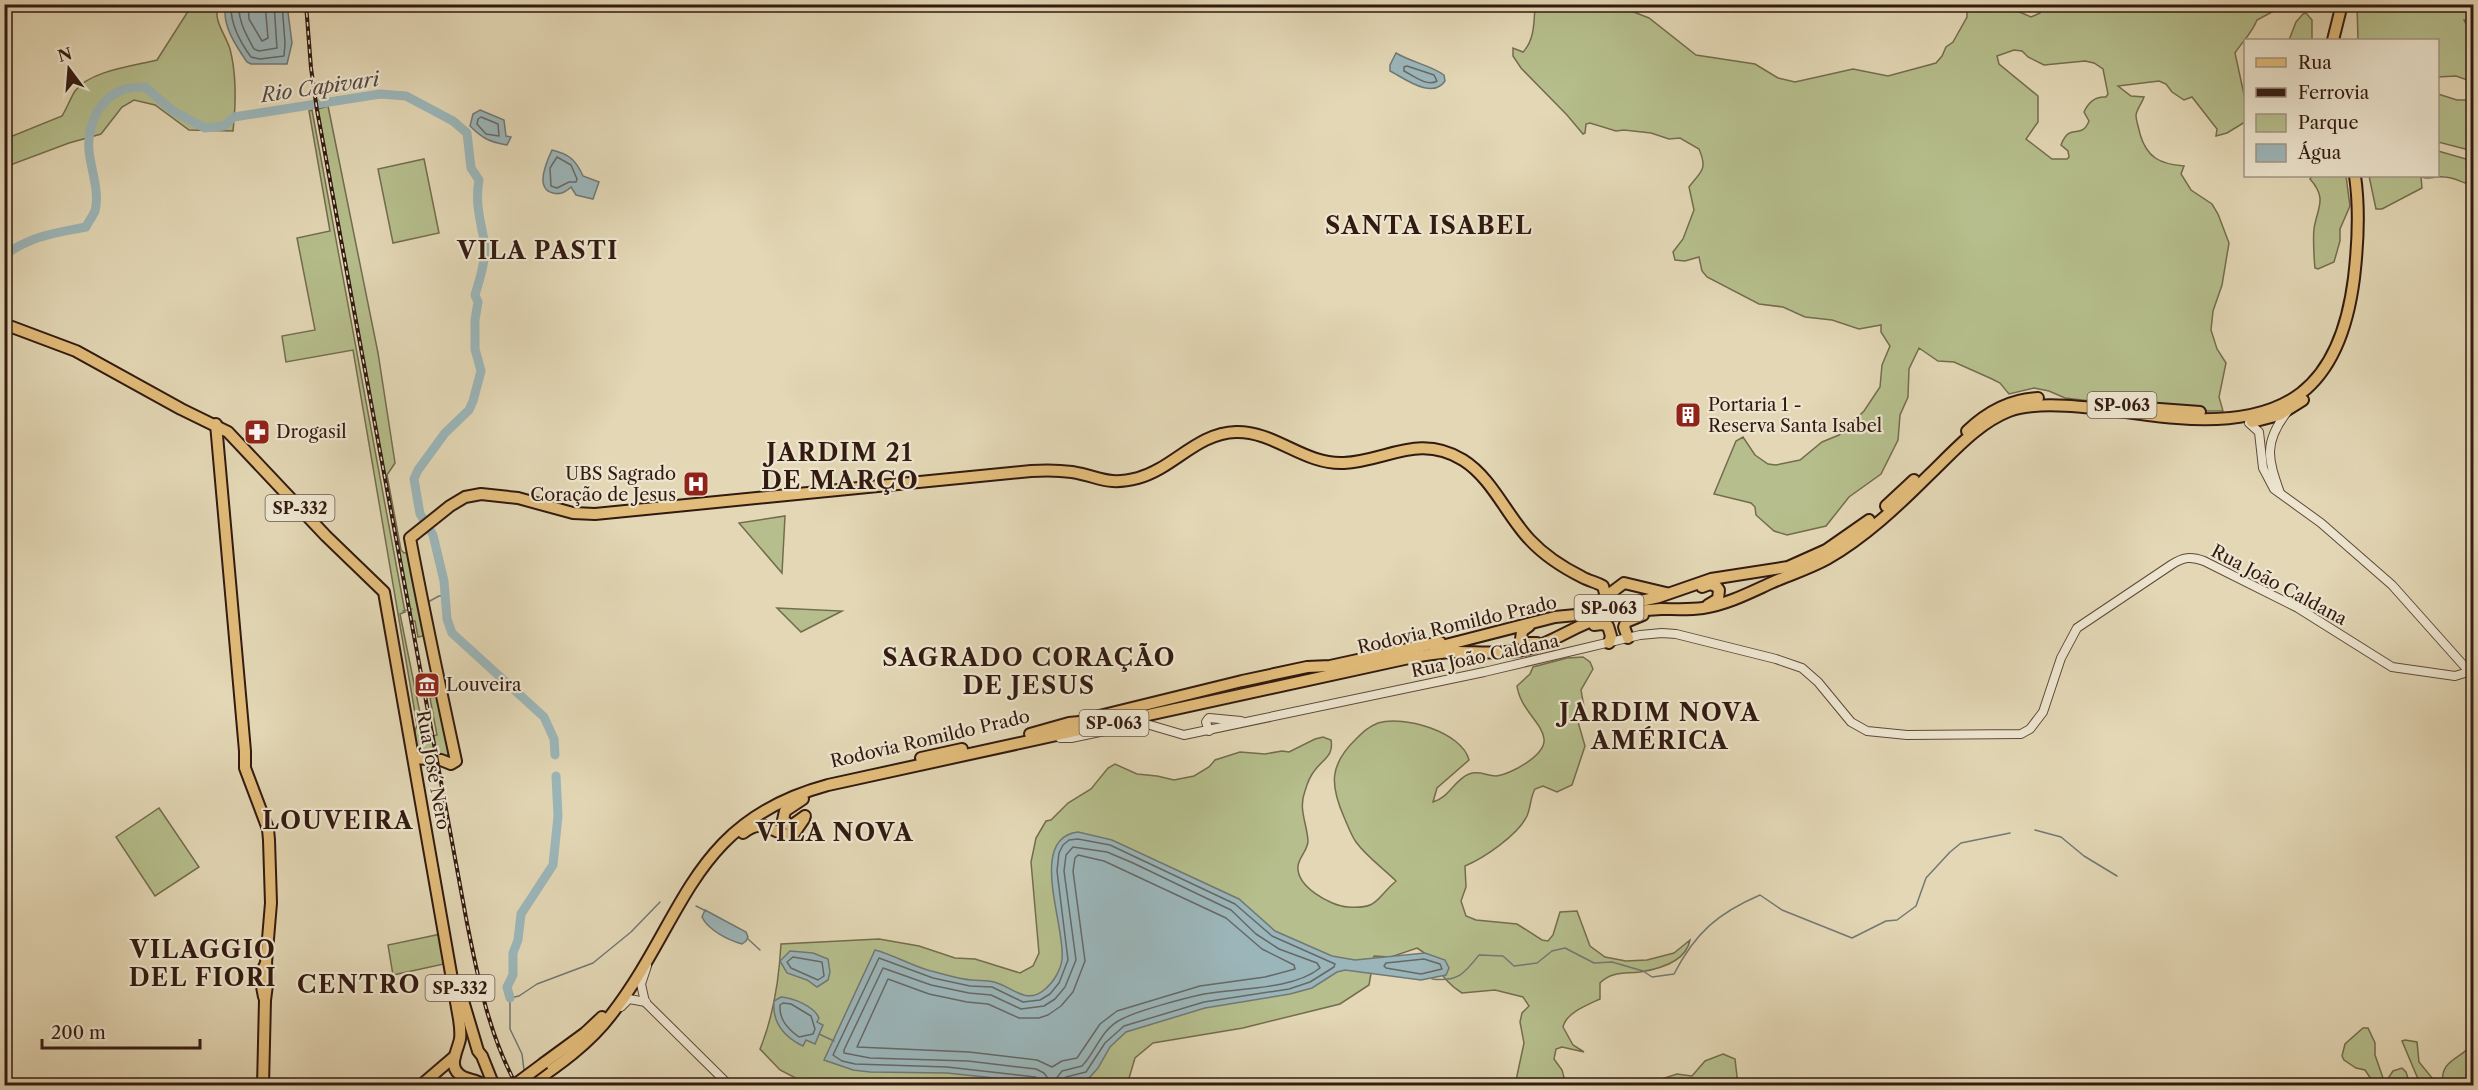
<svg xmlns="http://www.w3.org/2000/svg" width="2478" height="1090" viewBox="0 0 2478 1090" font-family="'Libre Caslon Text',serif">
<style>
.green{fill:#b5be8c;stroke:#746c4e;stroke-width:1.5;fill-rule:evenodd}
.water{fill:#9bb6ba;stroke:#717876;stroke-width:1.5}
.lines{fill:none;stroke-linecap:round;stroke-linejoin:round}
.shore{stroke:#666866;stroke-width:1.5}
.stream{stroke:#717876;stroke-width:1.5}
.river{stroke:#9bb6ba;stroke-width:9}
.minor-casing{stroke:#5e493a;stroke-width:10}
.major-casing{stroke:#321a11;stroke-width:14}
.minor{stroke:#ede5cf;stroke-width:8}
.major{stroke:#e2bc7a;stroke-width:10}
.rail-casing{stroke:#321a11;stroke-width:4}
.rail{stroke:#ede5cf;stroke-width:1.5;stroke-dasharray:4.5;stroke-linecap:butt}
.major-bridge-casing{stroke:#321a11;stroke-width:14;stroke-linecap:butt}
.major-bridge{stroke:#e2bc7a;stroke-width:10}
.labels{text-anchor:middle;dominant-baseline:central;stroke-width:4.5;stroke-linejoin:round;paint-order:stroke}
.shield{fill:#ede5cf;stroke:#6a574a;stroke-width:1.5}
.shield-label{font-size:16px;font-weight:bold;fill:#321a11}
.poi-label{font-size:18px;fill:#321a11;stroke:#ede5cf;text-anchor:start}
.street-label{font-size:18px;fill:#321a11;stroke:#ede5cf}
.water-label{font-size:20px;font-style:italic;fill:#524944;stroke:#ede5cf}
.district-label{font-size:24px;font-weight:bold;letter-spacing:1.5px;fill:#321a11;stroke:#ede5cf}
</style>
<rect width="100%" height="100%" fill="#e3d7b5"/>
<filter id="stains"><feTurbulence type="fractalNoise" baseFrequency=".00333" numOctaves="4"/><feColorMatrix values="0 0 0 0 .2 0 0 0 0 .09 0 0 0 0 .02 0 0 0 .5 -.17"/></filter>
<radialGradient id="worn" r=".72"><stop offset=".6" stop-color="#630" stop-opacity="0"/><stop offset="1" stop-color="#630" stop-opacity=".3"/></radialGradient>
<g class="green">
<path d="M2041,4L2285,5L2257,20C2252,33 2242,42 2235,53L2245,99V122L2227,133L2216,136L2217,129L2192,97L2184,100L2172,92L2166,84L2159,81L2118,86L2131,96L2144,97C2142,103 2137,109 2136,115C2136,121 2139,128 2140,134C2147,158 2160,164 2184,166L2181,174L2191,190L2212,204L2218,214L2229,243L2222,285L2213,311L2211,330L2217,349L2226,363L2219,397L2223,411H2182L2099,402L2065,398L2049,391L2034,388L2009,394L2000,383L1992,379L1954,362L1938,361L1919,348L1909,369L1908,397L1900,415L1898,440L1881,474L1849,497L1826,526L1787,535L1774,531L1756,515L1755,507L1751,503L1714,494L1736,441L1743,437L1755,455L1768,464L1776,465L1800,460L1822,442L1839,435L1864,411L1880,387L1882,365L1890,346L1881,332V325L1859,329L1832,320L1805,317L1783,307L1759,304L1707,277L1702,271L1699,257L1685,261L1675,260L1673,252L1683,239L1694,210L1689,187C1701,171 1708,170 1699,149L1680,138L1669,139L1651,133L1624,130L1616,131L1590,123L1586,124L1585,133L1583,134L1567,115L1521,68L1513,56V48L1523,52C1535,40 1534,20 1535,5H1616L1649,18L1696,55L1755,64L1778,78L1795,82L1853,69L1888,76L1936,63L1942,56L1946,47L1953,42L1967,17V5H2009L2015,10L2031,17L2040,13ZM2014,50L2022,51L2028,57L2044,65L2085,61L2094,63L2103,69L2108,94L2106,97C2095,96 2088,103 2084,112L2089,121C2081,141 2070,121 2061,145L2068,151L2069,157L2067,159H2052L2026,139L2038,122V96L1999,64L1997,56Z"/>
<path d="M192,5H218C213,21 225,33 230,49C237,76 236,104 233,131L189,130L155,105L134,100L122,107L101,134L69,143L5,167V139L62,116C67,108 70,99 75,91C89,71 133,66 157,60Z"/>
<polygon points="2357,5 2473,5 2473,25 2469,20 2464,20 2473,38 2473,82 2456,76 2438,77 2438,40 2358,40"/>
<polygon points="2306,13 2312,20 2312,40 2289,40 2296,22 2303,14"/>
<polygon points="2438,94 2457,100 2473,100 2473,151 2438,142"/>
<polygon points="328,106 378,353 395,463 387,475 401,550 404,553 409,552 427,635 418,637 415,621 412,621 318,109"/>
<path d="M312,110L399,580L405,612L400,614L425,738L437,735L430,698L442,695L450,751L446,757L422,755C415,746 412,736 417,725L353,350L286,362L282,336L315,330L297,238L330,231L309,111Z"/>
<path d="M2438,151L2473,161V185C2463,184 2455,177 2444,177C2433,176 2431,180 2421,177L2422,188L2382,209H2376L2369,176H2438Z"/>
<polygon points="424,159 439,233 393,243 378,169"/>
<path d="M2312,176H2346L2350,206L2340,229V241L2334,262L2318,269L2315,268C2314,260 2313,236 2314,229C2317,208 2328,199 2310,179Z"/>
<polygon points="785,516 782,573 739,523"/>
<polygon points="777,608 842,611 801,632"/>
<path d="M1583,657L1590,662L1593,669L1581,690L1584,707L1578,722L1585,746L1572,785L1557,792L1543,786L1535,789C1530,798 1531,807 1527,816C1518,835 1484,858 1465,866L1466,887L1461,901L1466,916L1476,920L1517,924L1542,940L1548,941L1553,935L1560,912L1577,911L1590,946L1605,957L1626,961L1647,960L1674,953L1690,940C1686,962 1659,969 1640,972C1625,974 1612,971 1600,983V999C1587,1005 1566,1013 1563,1027L1573,1045L1584,1052L1562,1047L1556,1049L1554,1059L1562,1070L1566,1085H1515L1524,1043L1520,1022L1522,1013L1529,1006L1523,997L1495,990L1462,993C1440,980 1434,957 1417,948L1391,957L1374,956L1369,985L1340,1004L1243,1028L1153,1043L1135,1058L1127,1085H809L780,1070L760,1049C774,1015 779,980 781,944L879,939L919,946L955,958L975,959L1020,973L1033,966L1039,953L1031,862L1036,838L1046,821L1051,820L1068,803L1091,789L1108,768L1115,764L1137,774L1157,776L1174,780L1194,776L1209,767L1215,760L1240,752L1265,754L1282,751L1289,752L1315,739L1323,737L1331,740C1334,756 1323,759 1315,770C1310,776 1307,784 1305,791C1298,809 1307,823 1308,841C1308,850 1299,857 1298,866C1296,886 1330,906 1348,907C1379,909 1375,899 1396,881C1383,868 1367,857 1356,842C1351,835 1348,826 1344,817C1330,785 1329,765 1356,739C1363,732 1368,727 1378,723C1404,715 1462,732 1469,760L1437,788L1433,802C1450,797 1454,780 1469,774C1480,770 1486,776 1496,776C1510,775 1546,755 1544,739C1543,724 1520,709 1517,686L1530,674L1533,667L1567,658Z"/>
<polygon points="159,808 199,867 155,896 116,837"/>
<polygon points="441,934 444,964 393,975 388,945"/>
<polygon points="2363,1028 2368,1028 2375,1043 2375,1055 2383,1078 2387,1080 2393,1071 2402,1068 2406,1072 2410,1085 2375,1085 2365,1070 2356,1068 2344,1060 2342,1056 2345,1044"/>
<path d="M2405,1040L2417,1042L2419,1062L2432,1078L2443,1083C2443,1080 2442,1077 2443,1074C2446,1058 2467,1056 2473,1041V1070L2461,1085H2414L2418,1079L2402,1041Z"/>
<polygon points="1723,1054 1735,1059 1738,1085 1643,1085 1677,1074 1692,1076 1705,1061"/>
</g>
<g class="water">
<path d="M226,5H287L292,43L287,64H251L247,62C236,46 221,24 226,5Z"/>
<path d="M1396,53C1411,62 1430,65 1444,75L1445,81C1432,100 1404,78 1390,71V65Z"/>
<path d="M480,110L504,120L506,136L511,137L507,145C490,142 483,139 470,126L473,114Z"/>
<path d="M552,150C569,154 576,160 583,176L599,182L593,199L576,195L571,187C566,192 560,195 553,193C534,189 547,161 552,150Z"/>
<path d="M1078,832L1112,840L1239,899L1275,931L1332,956L1355,960L1425,953L1445,960L1449,968L1446,975L1421,980L1345,970L1337,972L1312,988L1290,994L1205,1008L1126,1032L1110,1047L1098,1068L1089,1078L1078,1081L1043,1083L947,1073L870,1072L853,1070L824,1060L875,950C894,955 912,966 931,971C944,974 958,979 971,980C979,981 987,980 994,982C1013,987 1026,1005 1044,990C1053,983 1061,970 1062,959C1066,927 1027,838 1078,832Z"/>
<path d="M705,910L746,932L748,937L746,941L742,944C728,940 708,930 702,917Z"/>
<polygon points="790,951 813,953 828,959 830,972 828,980 817,987 807,980 787,973 780,961"/>
<path d="M781,997C793,998 814,1006 819,1018L817,1022L823,1025L815,1044L806,1040L803,1046L799,1044C783,1035 772,1021 774,1001Z"/>
</g>
<g class="lines">
<g class="shore">
<path d="M231,4C230,23 240,42 251,57L260,59L284,56L285,43L282,4"/>
<path d="M239,4C238,22 246,34 254,49L259,51L277,48L274,4"/>
<polyline points="248,4 249,19 262,41 268,38 265,4"/>
<path d="M1407,66L1434,75L1437,81C1427,87 1414,76 1404,71V67Z"/>
<polygon points="481,117 498,124 499,136 486,134 477,124 478,119"/>
<polygon points="557,157 571,165 577,179 576,182 569,182 557,188 551,186 550,168"/>
<path d="M1073,847L1107,852L1133,863L1231,910L1256,934L1279,949L1317,963L1320,968C1293,990 1237,988 1204,994C1185,998 1136,1011 1120,1020C1101,1030 1096,1051 1082,1066L1062,1071L1052,1084L1044,1073L1036,1069L968,1061L870,1058L844,1053V1050L883,968L931,985L969,993L991,995L1021,1009L1044,1006L1055,999L1065,987L1076,960L1064,871L1066,855Z"/>
<polygon points="1078,855 1104,861 1226,918 1262,949 1294,965 1295,969 1265,977 1200,986 1117,1011 1100,1024 1077,1058 1062,1061 1052,1067 1037,1060 969,1052 857,1047 888,979 929,994 967,1002 988,1004 1019,1018 1039,1018 1048,1015 1061,1006 1073,992 1085,961 1073,871 1075,858"/>
<polygon points="793,957 822,962 824,976 818,980 791,968 787,962"/>
<polygon points="1424,959 1440,964 1442,969 1421,974 1386,968 1384,966 1386,963"/>
<path d="M783,1003L791,1004L811,1016L815,1029L813,1034L799,1037C788,1029 779,1020 780,1005Z"/>
<polyline points="1041,1086 1040,1080 1035,1077 947,1067 855,1064 842,1061 833,1055 879,958 933,978 970,986 992,987 1023,1002 1040,1000 1050,994 1059,983 1068,960 1057,871 1059,853 1063,845 1069,840 1078,839 1110,845 1235,904 1272,936 1335,964 1334,967 1310,982 1289,989 1204,1002 1124,1026 1105,1043 1086,1072 1066,1077 1062,1086"/>
</g>
<g class="stream">
<polyline points="428,602 439,596 447,595"/>
<polyline points="403,611 412,609"/>
<polyline points="2035,830 2061,837 2084,856 2117,876"/>
<polyline points="696,906 706,911"/>
<polyline points="748,939 760,950"/>
<path d="M1432,979C1458,982 1464,974 1479,955L1503,956L1514,966L1537,963L1552,951L1565,948L1594,963L1612,962L1643,971L1652,977L1674,974C1695,933 1718,913 1760,895L1782,910L1852,938L1886,921L1897,920L1916,906L1926,878L1950,852L1961,843L2010,833"/>
<polyline points="819,1034 834,1041"/>
<polyline points="524,1070 522,1054 510,1029 510,998 519,996 537,984 593,963 631,932 660,902"/>
</g>
<g class="river">
<path d="M4,255C35,235 51,234 86,227C88,222 93,216 95,211C100,192 91,170 89,151C87,126 98,100 122,90C128,87 138,88 145,87L173,111L205,128L224,126L234,117L380,94L406,96L453,121L467,133L471,168L479,180C475,202 480,219 484,240C487,257 480,279 475,295L478,302L475,320V349L481,371L473,401L469,410L445,433L418,470L414,479L420,514L433,535L444,581L447,619L452,633L544,717L554,739L555,755"/>
<polyline points="510,998 507,987 513,975 513,953 518,940 521,914 553,865 558,816 556,776"/>
</g>
<g class="minor-casing">
<g id="minor">
<polyline points="2249,423 2259,432 2263,468 2274,489 2321,523 2392,585 2474,677"/>
<path d="M2280,493C2268,459 2263,443 2287,412"/>
<polyline points="1209,731 1206,722 1209,718 1241,721"/>
<path d="M1060,738H1071L1143,723L1184,735L1484,672L1640,635L1662,633L1676,634L1776,659L1802,668L1818,682L1851,722L1867,731L1907,735L2021,734L2030,729L2043,712L2061,658L2077,628L2171,565C2183,557 2191,556 2204,561L2298,608L2392,667L2455,676L2468,672"/>
<polyline points="647,966 641,984 645,1002 730,1086"/>
<polyline points="621,1007 629,999 646,1002"/>
</g>
</g>
<g class="major-casing">
<g id="major">
<polyline points="2333,40 2342,4"/>
<path d="M4,324L76,351L181,409L228,432L326,536L384,592L459,1019C460,1026 461,1032 460,1039C458,1050 448,1065 459,1074C466,1081 477,1078 484,1086"/>
<polyline points="2146,408 2200,412"/>
<polyline points="2252,422 2279,415 2303,400"/>
<polyline points="216,424 245,751 245,768 268,829 269,840 271,903 266,963 268,977 265,1000 263,1086"/>
<path d="M1967,431C1987,412 2010,399 2038,398"/>
<polyline points="1886,506 1914,480"/>
<polyline points="1702,587 1710,584 1716,586 1719,590 1718,599 1708,605"/>
<polyline points="1583,608 1600,601 1624,583 1666,593"/>
<polyline points="1594,625 1602,624 1608,626 1611,636 1609,643"/>
<polyline points="1529,626 1522,631 1521,639 1525,643 1537,643"/>
<polyline points="1628,638 1624,627 1626,622 1643,615"/>
<polyline points="1434,648 1555,617 1576,615 1659,597 1711,579 1788,567 1826,550 1869,520"/>
<polyline points="1083,720 1242,681 1307,667 1330,666 1440,642"/>
<polyline points="1030,734 1069,723 1090,721"/>
<path d="M414,758L441,760L451,764L456,761C440,687 424,612 410,538L450,506L465,497L481,494L518,498L573,513L595,514L1031,471C1045,470 1058,470 1072,472C1101,477 1107,486 1138,478C1174,468 1197,433 1236,432C1275,431 1304,465 1344,463C1386,461 1419,433 1463,460C1492,478 1507,516 1530,540C1544,555 1564,568 1582,577C1589,581 1596,582 1603,586L1606,597"/>
<polyline points="921,758 962,749"/>
<polyline points="803,799 785,811 783,820 791,826 805,816"/>
<path d="M743,833C766,815 772,836 793,835L804,819"/>
<polyline points="461,994 478,1051 482,1056 494,1086"/>
<polyline points="264,997 260,976 266,963"/>
<polyline points="544,1063 585,1033 602,1017"/>
<polyline points="420,1086 455,1056"/>
<path d="M528,1086C558,1066 589,1044 611,1015C686,918 690,822 828,785L1409,658C1425,655 1441,652 1457,652C1477,652 1497,654 1517,651C1548,647 1572,626 1601,618C1621,613 1641,610 1661,609C1675,609 1689,610 1703,608C1728,604 1749,593 1771,583C1789,575 1809,569 1827,559C1865,537 1898,506 1929,475C1953,452 1978,423 2009,411C2048,396 2133,415 2177,418C2286,427 2340,389 2354,278C2358,244 2360,210 2355,176"/>
</g>
</g>
<use href="#minor" class="minor"/>
<use href="#major" class="major"/>
<g class="rail-casing">
<path id="rail" d="M306,4L311,68L317,110L467,923C478,978 489,1036 517,1086"/>
</g>
<use href="#rail" class="rail"/>
<g class="major-bridge-casing">
<polyline id="major-bridge" points="513,1086 544,1063"/>
</g>
<use href="#major-bridge" class="major-bridge"/>
</g>
<defs>
<g id="building-square" transform="scale(1.35)"><rect x="-9" y="-9" width="18" height="18" rx="4" fill="#8f2418" stroke="#ede5cf"/><path d="M-4-6H4V6H1V3H-1V6H-4ZM-2.5-4.3h1.7v1.8h-1.7ZM.8-4.3h1.7v1.8H.8ZM-2.5-1h1.7V.8h-1.7ZM.8-1h1.7V.8H.8Z" fill="#fff"/></g>
<g id="pharmacy-square" transform="scale(1.35)"><rect x="-9" y="-9" width="18" height="18" rx="4" fill="#8f2418" stroke="#ede5cf"/><path d="M-2-6h4v4h4v4h-4v4h-4v-4h-4v-4h4Z" fill="#fff"/></g>
<g id="hospital-square" transform="scale(1.35)"><rect x="-9" y="-9" width="18" height="18" rx="4" fill="#8f2418" stroke="#ede5cf"/><path d="M-5-5h3v3.5h4V-5h3V5h-3V1.5h-4V5h-3Z" fill="#fff"/></g>
<g id="museum-square" transform="scale(1.35)"><rect x="-9" y="-9" width="18" height="18" rx="4" fill="#8f2418" stroke="#ede5cf"/><path d="M0-6L6-3V-2H-6V-3ZM-5-1h2V3h-2ZM-1-1h2V3h-2ZM3-1h2V3H3ZM-6 4H6V6H-6Z" fill="#fff"/></g>
</defs>
<g fill-rule="evenodd">
<use href="#building-square" x="1688" y="415"/>
<use href="#pharmacy-square" x="257" y="432"/>
<use href="#hospital-square" x="696" y="484"/>
<use href="#museum-square" x="427" y="685"/>
</g>
<g class="labels">
<g class="shield">
<rect x="2087.5" y="392" width="69" height="26" rx="4.5"/>
<rect x="265.5" y="495" width="69" height="26" rx="4.5"/>
<rect x="1574.5" y="595" width="69" height="26" rx="4.5"/>
<rect x="1079.5" y="710" width="69" height="26" rx="4.5"/>
<rect x="425.5" y="975" width="69" height="26" rx="4.5"/>
</g>
<g class="shield-label">
<text x="2122" y="405">SP-063</text>
<text x="300" y="508">SP-332</text>
<text x="1609" y="608">SP-063</text>
<text x="1114" y="723">SP-063</text>
<text x="460" y="988">SP-332</text>
</g>
<g class="poi-label">
<text x="1708" y="405">Portaria 1 -<tspan x="1708" dy="21">Reserva Santa Isabel</tspan></text>
<text x="276" y="432">Drogasil</text>
<text x="676" y="474" text-anchor="end">UBS Sagrado<tspan x="676" dy="21">Coração de Jesus</tspan></text>
<text x="446" y="685">Louveira</text>
</g>
<g class="street-label">
<text transform="translate(2279 585) rotate(28)">Rua João Caldana</text>
<text transform="translate(1457 625) rotate(-13)">Rodovia Romildo Prado</text>
<text transform="translate(1485 656) rotate(-12)">Rua João Caldana</text>
<text transform="translate(930 739) rotate(-13)">Rodovia Romildo Prado</text>
<text transform="translate(433 770) rotate(80)">Rua José Nero</text>
</g>
<g class="water-label">
<text transform="translate(320 87) rotate(-8)">Rio Capivari</text>
</g>
<g class="district-label">
<text x="1429" y="225">SANTA ISABEL</text>
<text x="538" y="250">VILA PASTI</text>
<text x="840" y="452">JARDIM 21<tspan x="840" dy="28">DE MARÇO</tspan></text>
<text x="1029" y="657">SAGRADO CORAÇÃO<tspan x="1029" dy="28">DE JESUS</tspan></text>
<text x="1660" y="712">JARDIM NOVA<tspan x="1660" dy="28">AMÉRICA</tspan></text>
<text x="338" y="820">LOUVEIRA</text>
<text x="835" y="832">VILA NOVA</text>
<text x="203" y="949">VILAGGIO<tspan x="203" dy="28">DEL FIORI</tspan></text>
<text x="359" y="984">CENTRO</text>
</g>
</g>
<rect width="2478" height="1090" fill="none" stroke="#e3d7b5" stroke-width="24"/>
<rect x="6" y="6" width="2466" height="1078" fill="none" stroke="#321a11" stroke-width="3"/>
<rect x="12" y="12" width="2454" height="1066" fill="none" stroke="#321a11" stroke-width="1.5"/>
<rect x="2244" y="39" width="195" height="138" fill="#ede5cf" stroke="#a29483" stroke-width="1.5"/>
<rect x="2256" y="58" width="30" height="9" fill="#e2bc7a" stroke="#a29483" stroke-width="1.5"/>
<text x="2298" y="69" font-size="18" fill="#321a11">Rua</text>
<rect x="2256" y="88" width="30" height="9" fill="#321a11" stroke="#a29483" stroke-width="1.5"/>
<text x="2298" y="99" font-size="18" fill="#321a11">Ferrovia</text>
<rect x="2256" y="114" width="30" height="18" fill="#b5be8c" stroke="#a29483" stroke-width="1.5"/>
<text x="2298" y="129" font-size="18" fill="#321a11">Parque</text>
<rect x="2256" y="144" width="30" height="18" fill="#9bb6ba" stroke="#a29483" stroke-width="1.5"/>
<text x="2298" y="159" font-size="18" fill="#321a11">Água</text>
<g transform="translate(69 69) rotate(344)" stroke="#ede5cf" stroke-width="4.5" paint-order="stroke">
<path d="M0-4.5L10 22L0 15L-10 22Z" fill="#321a11"/>
<text y="-9" font-size="16" font-weight="bold" text-anchor="middle" fill="#321a11">N</text>
</g>
<path d="M42 1039v9h158v-9" fill="none" stroke="#321a11" stroke-width="3"/>
<text x="51" y="1039" font-size="18" fill="#321a11" stroke="#ede5cf" stroke-width="4.5" paint-order="stroke">200 m</text>
<rect width="100%" height="100%" filter="url(#stains)"/>
<rect width="100%" height="100%" fill="url(#worn)"/>
</svg>
